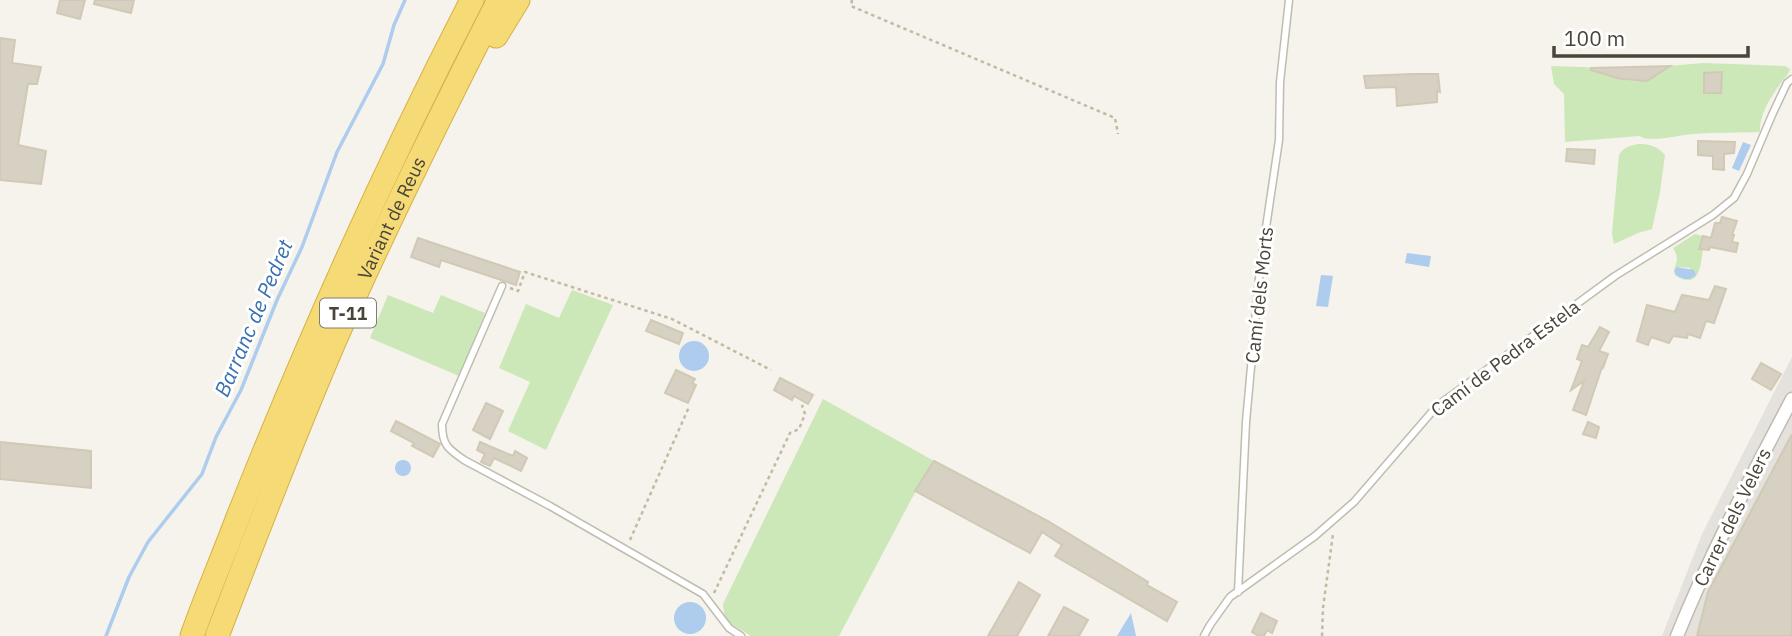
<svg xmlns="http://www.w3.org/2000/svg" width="1792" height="636" viewBox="0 0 1792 636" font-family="'IBM Plex Sans',sans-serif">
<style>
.industrial{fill:#e5e2dd}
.green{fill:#cce7b8}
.water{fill:#adccee}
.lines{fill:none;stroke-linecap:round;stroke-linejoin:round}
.stream{stroke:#adccee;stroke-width:3.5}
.building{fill:#d6d1c2;stroke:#d1c9b5;stroke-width:2}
.service-casing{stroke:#c0bcaf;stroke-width:9}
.minor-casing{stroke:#c0bcaf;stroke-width:15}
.motorway-casing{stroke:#d6b145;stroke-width:25}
.path{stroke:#c2baa1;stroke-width:2.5;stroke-dasharray:3.5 3.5;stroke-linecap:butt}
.service{stroke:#fff;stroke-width:6}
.minor{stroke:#fff;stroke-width:12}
.motorway{stroke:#f6da76;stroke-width:23}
.labels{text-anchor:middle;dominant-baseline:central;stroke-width:6;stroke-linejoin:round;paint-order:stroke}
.shield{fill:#fff;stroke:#807d75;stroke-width:2}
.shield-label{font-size:18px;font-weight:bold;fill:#4a453a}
.street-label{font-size:19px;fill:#4a453a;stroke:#fff}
.water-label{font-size:21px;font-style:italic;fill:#3770b1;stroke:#fff}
</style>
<rect width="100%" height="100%" fill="#f5f3ec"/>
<polygon class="industrial" points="1792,357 1792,636 1662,636 1702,534"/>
<g class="green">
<path d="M1703,63L1785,66L1790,69C1788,76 1784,78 1780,84C1771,97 1759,115 1760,132C1737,133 1715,132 1693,134C1679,135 1650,143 1639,136L1565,142L1564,94L1554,84L1551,66L1609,68V76C1629,82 1642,85 1660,73L1659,67Z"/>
<path d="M1638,144C1650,144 1657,146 1665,155L1660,192L1652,229L1638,233L1614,244L1612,234L1619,155C1624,147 1629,146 1638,144Z"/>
<path d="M1695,234L1703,236L1699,249L1703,250C1701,260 1701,279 1689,280C1681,280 1677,277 1673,273L1682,279L1691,268L1679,267L1674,269C1678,260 1678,256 1673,248Z"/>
<polygon points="572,290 613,305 546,450 508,431 530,382 499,368 526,304 559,318"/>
<polygon points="388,295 433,313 441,295 485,313 459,376 370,338"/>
<polygon points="823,399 934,461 912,498 839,636 751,636 725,620 723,604"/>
</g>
<g class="water">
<polygon points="1743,142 1751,145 1739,171 1732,168"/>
<polygon points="1407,253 1431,256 1429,267 1405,263"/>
<path d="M1677,267L1694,270L1696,275C1690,281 1681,280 1675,274L1674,270Z"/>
<polygon points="1321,275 1333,276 1328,307 1316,306"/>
<circle cx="694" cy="356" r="15"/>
<circle cx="403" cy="468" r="8"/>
<circle cx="690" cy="618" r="16"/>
<polygon points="1131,613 1136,636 1117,636"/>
</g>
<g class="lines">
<polyline class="stream" points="106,636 129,577 148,542 202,474 216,437 241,390 277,300 302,247 337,152 383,64 394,25 405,0"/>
</g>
<g class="building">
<polygon points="60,0 85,0 80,19 57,13"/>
<polygon points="95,0 134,0 131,13 94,4"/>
<polygon points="0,38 15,40 12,63 41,67 37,84 28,84 18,145 46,151 41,184 0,180"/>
<polygon points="1670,66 1647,81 1621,79 1591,70 1591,68"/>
<polygon points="1722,72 1721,93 1704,93 1704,73"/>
<polygon points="1413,74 1438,74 1440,92 1437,91 1437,102 1397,106 1396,87 1366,88 1364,76"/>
<polygon points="1698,141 1735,142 1734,153 1724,154 1724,170 1713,169 1713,156 1698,155"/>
<polygon points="1567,149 1595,150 1594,164 1566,161"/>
<polygon points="1722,217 1737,221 1732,235 1734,235 1732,242 1738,243 1736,252 1710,247 1709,250 1699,249 1703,236 1711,238 1715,223 1720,223"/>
<polygon points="418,238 520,272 516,285 441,260 439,267 411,257"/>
<polygon points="1715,286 1726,289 1714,323 1706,321 1700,338 1688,334 1687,338 1673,336 1669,343 1651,337 1648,345 1637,341 1647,305 1675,312 1682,295 1709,300"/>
<polygon points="651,320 683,333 679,344 646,331"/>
<polygon points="1600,327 1609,332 1599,351 1608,354 1603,368 1602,367 1586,415 1573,410 1584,381 1571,390 1582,361 1577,359 1582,345 1588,347"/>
<polygon points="1761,363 1781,374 1771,390 1752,379"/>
<polygon points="676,370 695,379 692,383 696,385 688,403 665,393"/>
<polygon points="780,378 813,395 808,404 794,396 792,400 774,390"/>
<polygon points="486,403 503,411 490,439 473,430"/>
<polygon points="396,421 440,444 433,457 412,446 414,443 391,431"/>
<polygon points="1588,422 1599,427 1596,438 1583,434"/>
<polygon points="1792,434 1792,636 1697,636 1708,592"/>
<polygon points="0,442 91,451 91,488 0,479"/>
<polygon points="480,442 513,456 515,451 527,458 521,471 494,458 490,466 481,462 485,454 477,450"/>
<polygon points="934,461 1048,521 1148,582 1147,585 1177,602 1167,621 1055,556 1062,545 1042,532 1030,553 915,491"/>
<polygon points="1019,582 1040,595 1017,636 988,636"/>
<polygon points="1064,607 1088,620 1079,636 1048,636"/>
<polygon points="1261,613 1277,621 1272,633 1267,630 1264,636 1259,636 1252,632"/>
</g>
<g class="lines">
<g class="service-casing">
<g id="service">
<path d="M502,286L442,424C442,445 448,449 464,460L550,506L703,594L729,628L741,636"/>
<polyline points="1238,592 1246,422 1260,268 1279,140 1280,82 1289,0"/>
<polyline points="1204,636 1210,625 1230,597 1315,536 1354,502 1437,406 1615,276 1713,215 1734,198 1747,174 1772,115 1787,83 1792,79"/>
</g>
</g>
<g class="minor-casing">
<path id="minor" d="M1677,636C1710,554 1751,477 1792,399"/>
</g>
<g class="motorway-casing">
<g id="motorway">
<polyline points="496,36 518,0"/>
<path d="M192,636C206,596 223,557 238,517C308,341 385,168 472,0"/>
<path id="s1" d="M217,636C255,537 293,437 335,340C386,225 442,112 499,0"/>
</g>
</g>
<g class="path">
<polyline points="852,0 851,6 1115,118 1118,134"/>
<polyline points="510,288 518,291 525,272 672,319 771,370"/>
<polyline points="630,540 689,407"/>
<polyline points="714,593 790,433 799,429 805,414 802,405"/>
<polyline points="1322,636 1323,608 1333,534"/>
</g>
<use href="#service" class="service"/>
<use href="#minor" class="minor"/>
<use href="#motorway" class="motorway"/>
</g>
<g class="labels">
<rect class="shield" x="320" y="298.5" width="56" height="29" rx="5"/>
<g class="shield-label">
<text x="348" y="313">T-11</text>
</g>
<g class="street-label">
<text stroke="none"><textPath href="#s1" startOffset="453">Variant de Reus</textPath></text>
<text transform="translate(1259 295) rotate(-84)">Camí dels Morts</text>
<text transform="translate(1505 358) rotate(-37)">Camí de Pedra Estela</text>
<text transform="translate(1732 517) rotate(-64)">Carrer dels Velers</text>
</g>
<g class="water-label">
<text transform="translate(253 318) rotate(-67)">Barranc de Pedret</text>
</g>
</g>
<path d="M1554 46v10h194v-10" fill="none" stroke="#4a453a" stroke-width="3.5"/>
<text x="1564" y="46" font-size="21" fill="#4a453a" stroke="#ffffff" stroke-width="5" paint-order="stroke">100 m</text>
</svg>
